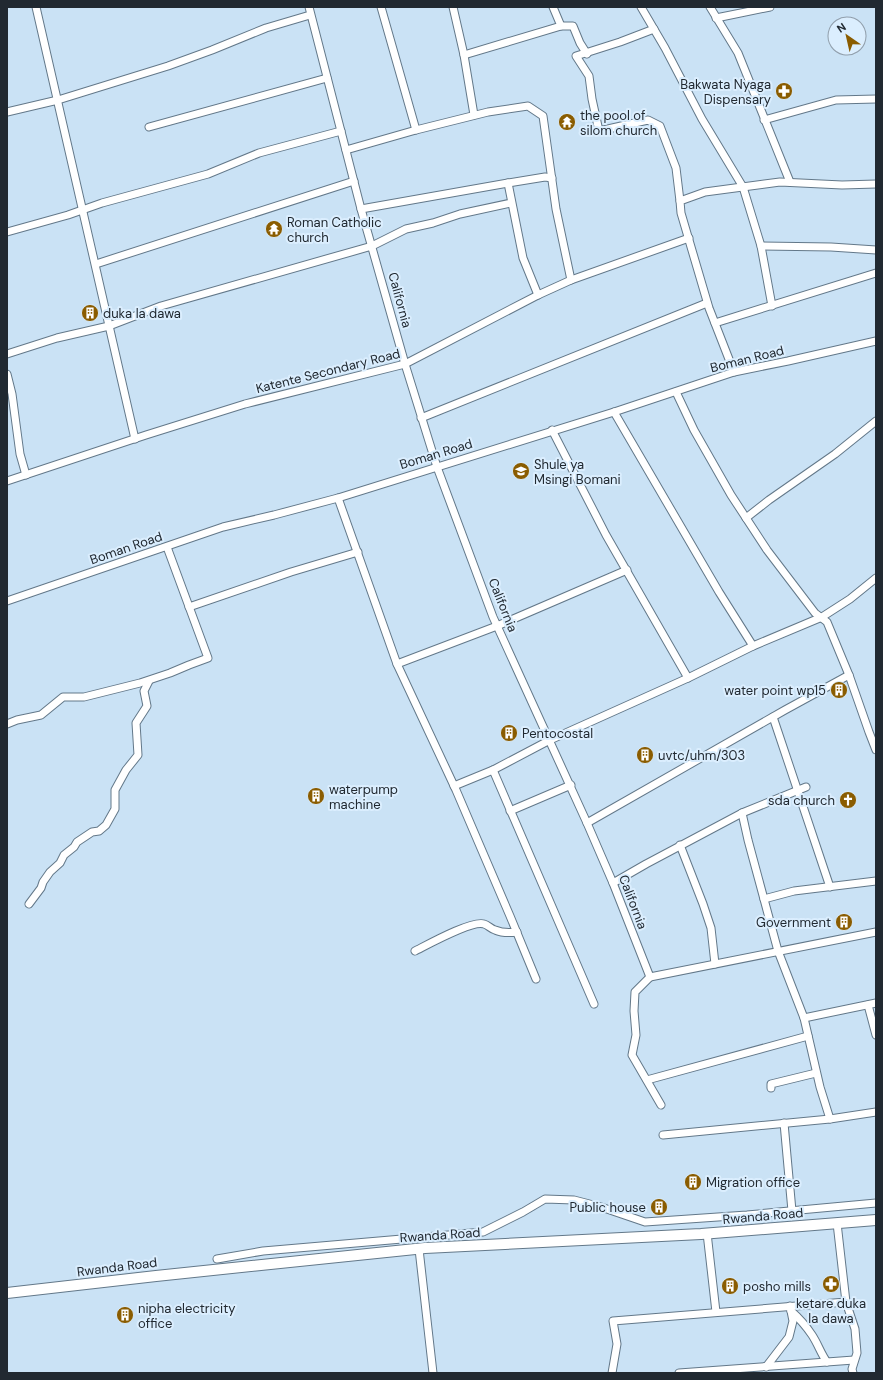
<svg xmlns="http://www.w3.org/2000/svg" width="883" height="1380" viewBox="0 0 883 1380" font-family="'DM Sans',sans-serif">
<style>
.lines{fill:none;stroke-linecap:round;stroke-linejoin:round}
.minor-casing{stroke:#637889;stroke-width:9}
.highway-casing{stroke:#637889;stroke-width:12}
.minor{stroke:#fff;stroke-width:7}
.highway{stroke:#fff;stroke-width:10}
.labels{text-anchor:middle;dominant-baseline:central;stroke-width:4;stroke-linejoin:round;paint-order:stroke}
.poi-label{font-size:13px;fill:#212931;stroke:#dbeefe;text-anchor:start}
.street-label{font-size:13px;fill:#212931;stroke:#dbeefe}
</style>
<rect width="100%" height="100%" fill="#cae2f5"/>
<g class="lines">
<g class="minor-casing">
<g id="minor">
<polyline points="36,7 135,439"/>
<polyline points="309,7 361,209 405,364 437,467 493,617 587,823 613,883 650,977 876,932"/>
<polyline points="381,7 416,130"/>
<polyline points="453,7 464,55 474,115"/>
<polyline points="641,7 665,48 702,119 743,187 761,246 772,306"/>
<polyline points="710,7 738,53 790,182"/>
<polyline points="716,18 770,7"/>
<polyline points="561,26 573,26 580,43 587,54"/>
<polyline points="654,29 620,42 576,56 589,76 592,99 599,131 648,120 660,126 676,168 680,201"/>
<polyline points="464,55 561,26 553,7"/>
<polyline points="7,112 58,100 168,66 212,50 266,28 310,15"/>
<polyline points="764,120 836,100 876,99"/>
<polyline points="149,127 327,78"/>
<polyline points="346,150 416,130 488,112 528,106 543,116 556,209 571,280"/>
<polyline points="508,183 523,258 538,295"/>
<polyline points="361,209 508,183 545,177 552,178"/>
<polyline points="7,232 68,215 102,203 208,174 259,153 341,131"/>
<polyline points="761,246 831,247 876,250"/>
<polyline points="96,264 354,181"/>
<polyline points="715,323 876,273"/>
<polyline points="7,354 57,338 109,326 161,306 372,246 406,229 433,223 460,214 511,203"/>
<polyline points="734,372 709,308 681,213 680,201 705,192 780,182 842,185 876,184"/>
<polyline points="7,374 12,394 20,454 26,475"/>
<polyline points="676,392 694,430 731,495 767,550 815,613 827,622 849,675 869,732 876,750"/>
<polyline points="614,412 719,592 753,646"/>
<polyline points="421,418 707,303"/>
<polyline points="552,430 606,535 688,678"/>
<polyline points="7,481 146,435 245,404 405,364 538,295 571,280 689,238"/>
<polyline points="338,498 397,664 456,790 510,916 536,979"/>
<polyline points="746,518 769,500 835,454 876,421"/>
<polyline points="7,601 223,527 274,515 338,498 614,412 734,372 788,361 876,341"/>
<polyline points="189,607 291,572 358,552"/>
<polyline points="397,664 497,626 627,570"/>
<polyline points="773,717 830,887"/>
<polyline points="7,724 17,720 41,715 63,697 84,697 140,683 170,673 189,665 208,658 167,547"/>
<polyline points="493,770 594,1004"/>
<polyline points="454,786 493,770 550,740 688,678 753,646 822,617 850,599 876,578"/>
<polyline points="510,811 571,785"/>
<polyline points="742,813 748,840 778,951 804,1018 820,1087 830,1119 876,1112"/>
<polyline points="587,823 785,710 849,675"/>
<polyline points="680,845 703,904 711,928 715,964"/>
<polyline points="613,883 646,864 742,813 806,787"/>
<polyline points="764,899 794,891 876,881"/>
<polyline points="29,904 41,888 43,882 50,872 60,863 64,855 74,847 77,842 92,832 99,831 106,825 115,809 115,790 126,770 138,755 136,723 147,706 144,691 149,681"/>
<path d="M415,951C427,945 472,920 484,924C488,925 491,929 495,930C502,933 510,933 517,932"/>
<polyline points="650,977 635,992 634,1011 636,1035 632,1055 661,1105"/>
<polyline points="868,1005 876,1035"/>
<polyline points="804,1018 876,1003"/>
<polyline points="647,1080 808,1036"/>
<polyline points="771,1088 771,1084 816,1073"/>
<polyline points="784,1123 792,1211"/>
<polyline points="663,1135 830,1119"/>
<polyline points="837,1223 846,1302 855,1329 857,1353 852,1369 853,1373"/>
<polyline points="707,1233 716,1312"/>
<polyline points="419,1249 433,1373"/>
<polyline points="217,1259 263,1251 483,1232 523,1212 545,1199 574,1200 601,1207 645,1222 747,1215 876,1203"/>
<path d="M791,1311C799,1318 806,1326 812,1335C818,1344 821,1354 827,1362"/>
<polyline points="766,1367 789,1337 793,1321 790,1306"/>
<polyline points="612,1373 617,1344 613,1321 846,1302"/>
<polyline points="679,1373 854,1360"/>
</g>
</g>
<g class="highway-casing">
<polyline id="highway" points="7,1293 156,1276 425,1248 701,1234 876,1220"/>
</g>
<use href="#minor" class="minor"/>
<use href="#highway" class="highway"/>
</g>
<defs>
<g id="pharmacy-disc" transform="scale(0.9)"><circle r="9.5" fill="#8a5c00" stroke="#dbeefe"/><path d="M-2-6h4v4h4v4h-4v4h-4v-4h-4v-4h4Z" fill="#fff"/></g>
<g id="temple-disc" transform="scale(0.9)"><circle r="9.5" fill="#8a5c00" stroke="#dbeefe"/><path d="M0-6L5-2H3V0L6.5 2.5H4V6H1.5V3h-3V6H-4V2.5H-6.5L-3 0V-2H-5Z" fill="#fff"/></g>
<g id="building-disc" transform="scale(0.9)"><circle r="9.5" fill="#8a5c00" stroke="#dbeefe"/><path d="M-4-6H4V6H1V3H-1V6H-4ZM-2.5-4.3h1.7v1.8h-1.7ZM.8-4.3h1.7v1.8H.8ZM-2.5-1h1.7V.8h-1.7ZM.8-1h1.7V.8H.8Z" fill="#fff"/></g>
<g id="school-disc" transform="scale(0.9)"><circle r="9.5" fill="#8a5c00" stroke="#dbeefe"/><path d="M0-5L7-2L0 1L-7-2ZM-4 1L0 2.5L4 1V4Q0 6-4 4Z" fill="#fff"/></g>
<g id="church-disc" transform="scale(0.9)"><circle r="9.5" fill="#8a5c00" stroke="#dbeefe"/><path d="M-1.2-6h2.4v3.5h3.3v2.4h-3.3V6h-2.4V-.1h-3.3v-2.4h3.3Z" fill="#fff"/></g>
</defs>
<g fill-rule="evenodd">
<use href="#pharmacy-disc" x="784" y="91"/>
<use href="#temple-disc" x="567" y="122"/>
<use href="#temple-disc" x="274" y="229"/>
<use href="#building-disc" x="90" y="313"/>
<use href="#school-disc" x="521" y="471"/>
<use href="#building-disc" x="839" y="690"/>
<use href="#building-disc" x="509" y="733"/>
<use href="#building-disc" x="645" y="755"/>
<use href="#building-disc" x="316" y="796"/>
<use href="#church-disc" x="848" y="800"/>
<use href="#building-disc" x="844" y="922"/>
<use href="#building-disc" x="693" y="1182"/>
<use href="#building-disc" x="659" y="1207"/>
<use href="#pharmacy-disc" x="831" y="1284"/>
<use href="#building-disc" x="730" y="1286"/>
<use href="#building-disc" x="125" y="1315"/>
</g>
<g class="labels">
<g class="poi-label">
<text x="771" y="84" text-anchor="end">Bakwata Nyaga<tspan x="771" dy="15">Dispensary</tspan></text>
<text x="580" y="115">the pool of<tspan x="580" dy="15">silom church</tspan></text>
<text x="287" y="222">Roman Catholic<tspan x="287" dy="15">church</tspan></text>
<text x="103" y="313">duka la dawa</text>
<text x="534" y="464">Shule ya<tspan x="534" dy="15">Msingi Bomani</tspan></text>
<text x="826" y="690" text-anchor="end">water point wp15</text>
<text x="522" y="733">Pentocostal</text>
<text x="658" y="755">uvtc/uhm/303</text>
<text x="329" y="789">waterpump<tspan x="329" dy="15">machine</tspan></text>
<text x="835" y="800" text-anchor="end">sda church</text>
<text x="831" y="922" text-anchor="end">Government</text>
<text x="706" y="1182">Migration office</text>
<text x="646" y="1207" text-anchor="end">Public house</text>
<text x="743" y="1286">posho mills</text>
<text x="831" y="1303" text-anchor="middle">ketare duka<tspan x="831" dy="15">la dawa</tspan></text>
<text x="138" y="1308">nipha electricity<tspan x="138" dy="15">office</tspan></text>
</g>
<g class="street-label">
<text transform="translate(400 300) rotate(75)">California</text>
<text transform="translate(747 359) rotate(-14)">Boman Road</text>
<text transform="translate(328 371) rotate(-14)">Katente Secondary Road</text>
<text transform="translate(436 454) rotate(-17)">Boman Road</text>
<text transform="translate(126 548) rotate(-19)">Boman Road</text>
<text transform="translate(503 605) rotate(68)">California</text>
<text transform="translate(633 902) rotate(69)">California</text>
<text transform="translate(763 1216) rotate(-5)">Rwanda Road</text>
<text transform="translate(440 1235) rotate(-4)">Rwanda Road</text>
<text transform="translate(117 1267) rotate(-7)">Rwanda Road</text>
</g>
</g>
<rect width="883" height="1380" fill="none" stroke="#212931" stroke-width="16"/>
<g transform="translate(847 36) rotate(326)"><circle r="19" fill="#dbeefe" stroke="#919fac"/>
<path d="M0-3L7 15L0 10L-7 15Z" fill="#8a5c00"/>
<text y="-6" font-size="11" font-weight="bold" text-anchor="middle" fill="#212931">N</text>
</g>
</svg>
